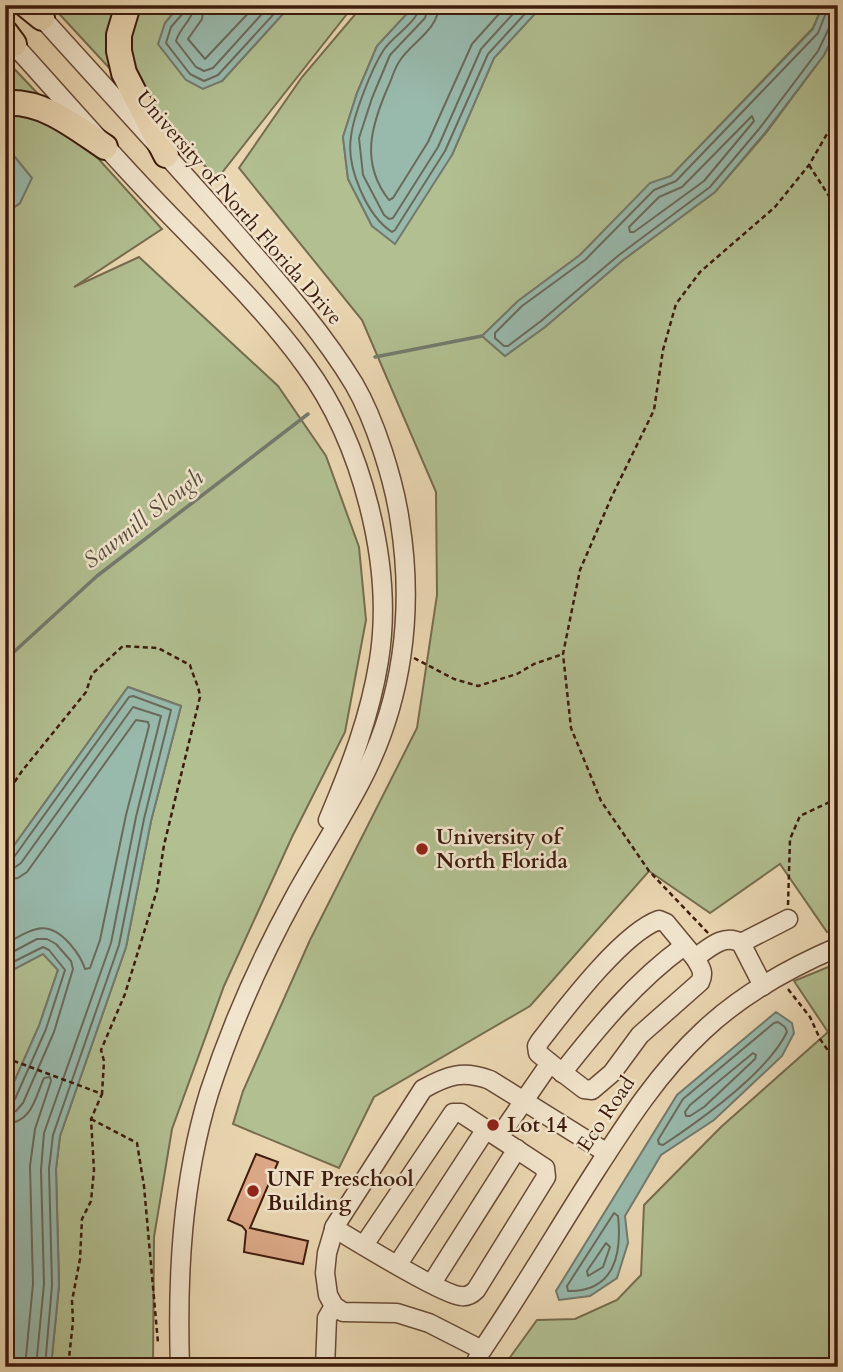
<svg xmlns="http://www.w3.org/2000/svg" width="843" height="1372" viewBox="0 0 843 1372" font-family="Cardo,serif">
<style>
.green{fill:#b1bf91;stroke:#766d4e;stroke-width:2}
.water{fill:#98baad;stroke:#737a6d;stroke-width:2}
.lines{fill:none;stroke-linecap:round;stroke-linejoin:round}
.shore{stroke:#6a6a5c;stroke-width:2}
.stream{stroke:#737a6d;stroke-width:3.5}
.building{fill:#dda988;stroke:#3c1b0c;stroke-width:2}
.minor-casing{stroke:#684a36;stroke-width:21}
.highway-casing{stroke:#3c1b0c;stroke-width:28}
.path{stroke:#3c1b0c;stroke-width:2.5;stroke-dasharray:5 3.5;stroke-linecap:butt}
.minor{stroke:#f1e5cd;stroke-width:18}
.highway{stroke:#ead7b2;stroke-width:24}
.poi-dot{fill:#8f2418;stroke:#f1e5cd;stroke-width:2.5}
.labels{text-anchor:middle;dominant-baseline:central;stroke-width:5;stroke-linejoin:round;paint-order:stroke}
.street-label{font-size:21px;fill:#3c1b0c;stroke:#f1e5cd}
.poi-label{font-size:21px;font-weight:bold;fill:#3c1b0c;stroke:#f1e5cd;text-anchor:start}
.water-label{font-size:23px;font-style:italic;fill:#584b3c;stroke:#f1e5cd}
</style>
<rect width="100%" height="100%" fill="#ead7b2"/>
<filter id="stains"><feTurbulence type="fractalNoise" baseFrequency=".00286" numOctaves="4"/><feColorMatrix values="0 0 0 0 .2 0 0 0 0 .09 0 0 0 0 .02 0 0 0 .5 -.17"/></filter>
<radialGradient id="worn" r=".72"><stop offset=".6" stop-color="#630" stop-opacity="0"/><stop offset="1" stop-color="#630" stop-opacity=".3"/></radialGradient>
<g class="green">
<polygon points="51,5 119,5 112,71"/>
<polygon points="132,5 180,5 165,23 222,81 291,5 354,5 217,179 144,100 130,79 129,14"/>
<polygon points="363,5 415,5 377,46 357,93 343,137 348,179 372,226 452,155 494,58 543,5 823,5 813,28 671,176 650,184 580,255 518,301 482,336 505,356 545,327 623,260 715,192 765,134 824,55 838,27 838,929 827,932 780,864 710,913 649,871 530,1006 374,1097 339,1168 233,1124 243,1091 310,940 417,728 437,595 436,492 362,320 239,168 302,77"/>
<polygon points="5,59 40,96 5,95"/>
<polygon points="5,107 77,135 162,229 74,287 139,257 278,386 326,456 359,547 366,620 345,732 292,837 224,986 172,1129 154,1237 153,1367 51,1367 59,1285 56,1169 60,1136 126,947 151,821 181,706 128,687 5,858 5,214 20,203 15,158 5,157"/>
<polygon points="43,953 58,970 39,1026 10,1091 5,1117 5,974"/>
<polygon points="838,963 838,1367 503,1367 537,1320 575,1319 617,1300 641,1275 644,1205 721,1127 828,1032 794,981"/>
</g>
<g class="water">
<polygon points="180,5 291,5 222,81 203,89 186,80 158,44 165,23"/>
<polygon points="415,5 543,5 494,58 452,155 395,244 372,226 348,179 343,137 357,93 377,46"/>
<polygon points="823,5 838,5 838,27 824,55 764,134 715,192 623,260 545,327 505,356 482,336 518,301 580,255 650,183 671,176 813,29"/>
<polygon points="5,157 15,157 32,178 20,203 5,214"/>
<polygon points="128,687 181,706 151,821 126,947 60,1136 56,1169 59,1285 51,1367 5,1367 5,1117 10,1091 39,1026 58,970 43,954 5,974 5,858"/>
<polygon points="776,1012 792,1023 794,1033 782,1056 714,1120 661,1155 625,1216 628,1243 617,1278 590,1296 559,1300 556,1291 677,1095"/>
</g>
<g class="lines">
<g class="shore">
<polyline points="185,5 184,12 171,27 166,43 190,74 204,81 218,75 282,5"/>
<path d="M194,5C193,20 180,27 176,41L196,67L204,71L213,68L270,5"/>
<polyline points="204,5 202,19 188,39 205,59 256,5"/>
<path d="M420,5C418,23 392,36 383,51C372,68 353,116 351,137C346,167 367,216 392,232L395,230L445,151L488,54L533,5"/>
<polyline points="429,5 425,18 390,55 372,98 359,138 363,175 384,215 389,219 393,218 438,147 481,49 521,5"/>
<path d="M439,5C438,31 411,42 399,62C394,69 392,79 388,87C371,126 360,163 389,200L393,198L428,142L472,44L507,5"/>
<polyline points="829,5 818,33 676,181 654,190 585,260 522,306 495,333 495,338 504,346 508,346 541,321 619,255 710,187 759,129 818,51 829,28 838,26"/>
<polygon points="752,116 754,121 704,181 634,232 630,232 629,227 659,197 682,187"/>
<polyline points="5,861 14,857 129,697 133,696 171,710 144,819 119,945 53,1135 49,1169 52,1285 45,1367"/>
<polyline points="5,870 14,868 21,863 133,707 161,716 136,817 111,943 44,1133 41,1170 44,1284 36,1367"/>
<path d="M5,880L18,878L27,872L136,720L148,722L149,726L126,815L100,940L90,968L85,969C82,959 77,952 70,944C46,917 32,930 5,944"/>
<polyline points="5,956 37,939 47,939 56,944 71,961 73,969 54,1032 23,1103 16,1111 5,1113"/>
<polyline points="5,966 43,947 49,950 65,970 46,1029 15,1099 11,1104 5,1104"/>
<path d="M778,1022L785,1027L787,1032C767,1073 702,1119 663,1145L659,1144L658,1140L683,1099L774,1023Z"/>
<polygon points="753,1053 756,1055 755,1059 704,1107 690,1116 686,1116 685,1112 690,1105"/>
<path d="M5,1124C32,1123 35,1098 44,1078L50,1077L51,1081L35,1129L30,1166L33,1284L25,1367"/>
<path d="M614,1213L618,1216C622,1253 615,1292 568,1291L567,1286Z"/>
<polygon points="606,1243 610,1247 603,1267 588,1276 587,1271"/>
</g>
<g class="stream">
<polyline points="375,357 482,336"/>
<polyline points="5,660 97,576 308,414"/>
</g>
</g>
<polygon class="building" points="256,1154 278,1162 250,1228 308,1241 303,1264 244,1252 246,1231 242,1226 228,1220"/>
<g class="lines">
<g class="minor-casing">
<g id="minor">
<path d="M35,10C105,88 177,165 245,244C284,289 323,333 354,384C375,420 394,480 400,522C414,611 403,702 360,783C340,821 316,858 295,896C261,958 231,1025 209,1093C182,1181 177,1275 180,1367"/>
<path d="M7,37C58,93 107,150 160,205C209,256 263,307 305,365C362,442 394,566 379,660C370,717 350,768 328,820"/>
<polyline points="741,943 788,919"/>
<path d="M550,1063L538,1053L537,1046L540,1041C565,1009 622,933 659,920L666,923L695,958"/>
<path d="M562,1073C599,1026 636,981 684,946"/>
<path d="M499,1137L550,1063L584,1089L592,1090L612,1073L640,1035L700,982C705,972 700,967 695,958C709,948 724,933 741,943L763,986"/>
<path d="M334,1228C354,1240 445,1296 461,1296C467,1297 472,1294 476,1290L546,1177L545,1168L461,1113H453L364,1245"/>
<polyline points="398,1264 486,1129"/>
<polyline points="432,1283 517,1149"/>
<path d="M482,1350L429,1323L397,1313L343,1312L334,1306L328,1295L325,1273L327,1253L335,1226L423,1089C448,1075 463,1070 490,1080L607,1153"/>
<polyline points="325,1367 327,1318 334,1306"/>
<path d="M474,1367L480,1353C519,1296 554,1236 591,1178C625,1125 657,1074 703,1031C742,994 789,968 838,947"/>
</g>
</g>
<g class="highway-casing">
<g id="highway">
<polyline points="26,5 42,18"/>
<polyline points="128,5 119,35 119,51 124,73 166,155"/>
<polyline points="5,32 14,44"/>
<path d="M5,103C43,100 75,127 105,147"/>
</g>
</g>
<g class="path">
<polyline points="809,165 838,210"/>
<polyline points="414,658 454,679 478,686 517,674 534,664 563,654"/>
<path d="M5,796L22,771L86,692L92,674L123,646L158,648L190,665C193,676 199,686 200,697L164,845L157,890L125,994L101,1050L104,1061L102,1094"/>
<polyline points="788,905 790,839 800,816 838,798"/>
<polyline points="708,933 649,871 601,801 571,728 563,654 580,570 612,496 654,410 663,350 676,304 700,272 775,207 809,165 838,115"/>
<polyline points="788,989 810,1017 820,1039 838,1065"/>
<polyline points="5,1060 14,1061 102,1094 91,1119 94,1170 91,1201 82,1219 80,1259 72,1301 73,1322 68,1367"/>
<polyline points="91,1119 137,1143 144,1186 158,1343"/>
</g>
<use href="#minor" class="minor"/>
<use href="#highway" class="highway"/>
</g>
<g class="poi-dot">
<circle cx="422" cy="849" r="7"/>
<circle cx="493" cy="1125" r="7"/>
<circle cx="253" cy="1191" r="7"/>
</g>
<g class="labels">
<g class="street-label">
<text transform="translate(239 208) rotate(49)">University of North Florida Drive</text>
<text transform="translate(606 1114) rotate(-56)">Eco Road</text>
</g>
<g class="poi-label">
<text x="436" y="837">University of<tspan x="436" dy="24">North Florida</tspan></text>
<text x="507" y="1125">Lot 14</text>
<text x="267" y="1179">UNF Preschool<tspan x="267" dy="24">Building</tspan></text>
</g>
<g class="water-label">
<text transform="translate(143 519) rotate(-38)">Sawmill Slough</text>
</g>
</g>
<rect width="843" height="1372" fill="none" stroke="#ead7b2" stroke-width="28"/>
<rect x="7" y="7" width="829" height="1358" fill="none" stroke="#3c1b0c" stroke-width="3.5"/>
<rect x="14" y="14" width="815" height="1344" fill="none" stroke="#3c1b0c" stroke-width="2"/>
<rect width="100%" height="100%" filter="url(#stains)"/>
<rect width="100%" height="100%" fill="url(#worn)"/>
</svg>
